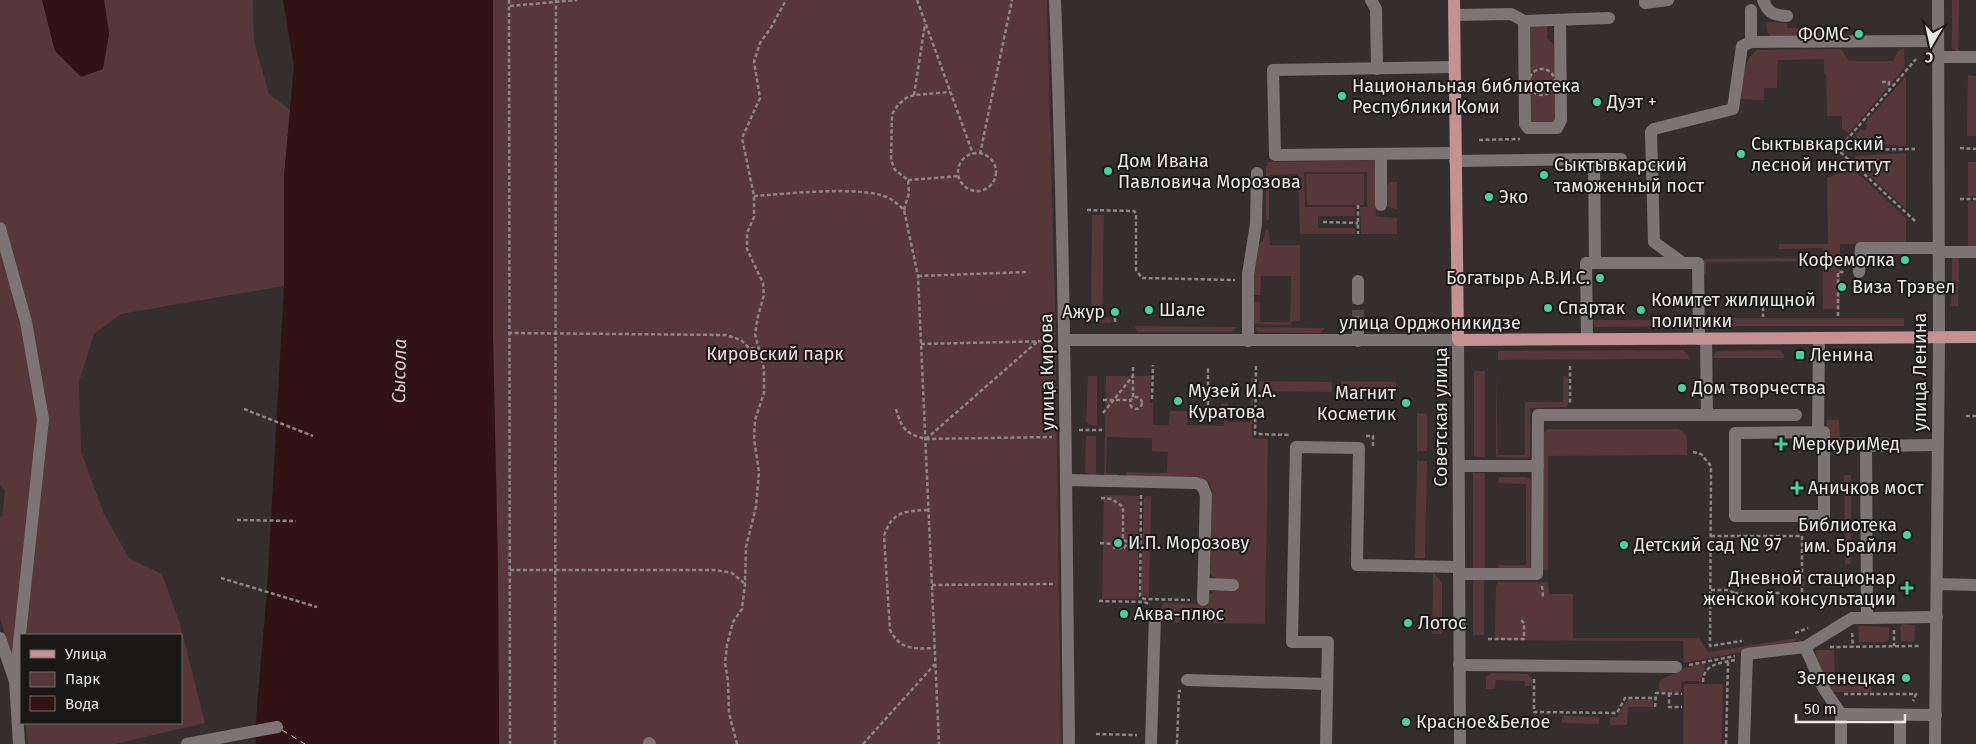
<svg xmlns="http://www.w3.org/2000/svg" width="1976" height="744" viewBox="0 0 1976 744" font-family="'Fira Sans',sans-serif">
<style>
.green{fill:#573739}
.water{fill:#331216}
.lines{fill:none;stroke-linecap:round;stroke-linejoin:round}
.ferry{stroke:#f6bcbf;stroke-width:1;stroke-dasharray:6 5;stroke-linecap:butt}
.minor-tunnel{stroke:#514a4a;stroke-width:12;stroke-dasharray:12 6;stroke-linecap:butt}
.path{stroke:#8c8686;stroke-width:2.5;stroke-dasharray:4 2.5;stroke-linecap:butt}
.minor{stroke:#7d7575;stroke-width:12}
.major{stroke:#c59194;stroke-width:12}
.poi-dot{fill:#43d4a0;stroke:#1a1717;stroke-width:2}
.labels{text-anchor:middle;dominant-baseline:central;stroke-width:4;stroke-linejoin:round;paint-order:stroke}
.poi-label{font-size:18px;fill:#ede8e8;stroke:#1a1717;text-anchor:start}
.street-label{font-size:18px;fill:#ede8e8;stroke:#1a1717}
.park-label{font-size:18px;fill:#f9dadc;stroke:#1a1717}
.water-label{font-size:19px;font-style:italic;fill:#f6bcbf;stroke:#1a1717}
</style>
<rect width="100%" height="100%" fill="#352e2e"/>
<g class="green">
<polygon points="0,0 42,0 55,51 109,34 104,0 253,0 254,41 269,94 290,110 284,176 284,286 121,314 94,334 79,382 81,451 104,514 129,558 162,574 180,624 205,723 115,744 28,744 25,723 181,723 181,635 21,635 20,680 0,619 0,516 2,517 5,490 0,485"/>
<polygon points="493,0 1047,0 1055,311 1061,744 499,744 498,568 493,338"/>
<polygon points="1952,0 1959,0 1958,52 1952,48"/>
<polygon points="1766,22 1787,23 1787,28 1822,28 1822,37 1772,37 1767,32"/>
<polygon points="1547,25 1547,38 1557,48 1559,122 1531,126 1529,27"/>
<path d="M1904,48L1905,67L1849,133L1842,129V116H1827L1826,74L1824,73V59L1778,60L1777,88H1764V100L1740,99C1743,81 1742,60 1757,50L1839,49L1842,50L1849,61H1893L1897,52Z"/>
<polygon points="1968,75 1976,76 1976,136 1967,136"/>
<polygon points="1906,76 1906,146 1855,142 1855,136 1861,129 1864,131 1868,126 1865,123"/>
<polygon points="1906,153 1906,209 1867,173 1869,170 1864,166 1862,168 1855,162 1855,156"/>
<polygon points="1375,160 1376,216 1397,218 1397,234 1361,234 1360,207 1367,207 1367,172 1304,172 1305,207 1355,207 1355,216 1318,216 1318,228 1355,228 1355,234 1300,234 1298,174 1269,175 1269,220 1266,220 1266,166 1268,162"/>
<rect x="1968" y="162" width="8" height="34"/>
<polygon points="1852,168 1906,218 1906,244 1840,244 1840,309 1823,309 1822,261 1706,262 1706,275 1702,274 1703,260 1706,259 1823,258 1823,248 1779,249 1779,244 1828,244 1827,178"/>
<polygon points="1306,174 1364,174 1364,205 1307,205"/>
<polygon points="1390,182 1397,182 1397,209 1388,207 1387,186"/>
<rect x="1968" y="201" width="8" height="45"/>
<polygon points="1092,215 1104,215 1102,317 1112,318 1111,323 1095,323 1091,318"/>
<path d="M1265,230H1269L1270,245H1300V321H1292L1290,325L1253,324L1251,302H1260V322H1290L1291,276H1261L1260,295H1252L1254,247C1262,243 1265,239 1265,230Z"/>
<polygon points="1959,255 1958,306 1951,306 1952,256"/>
<polygon points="1904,318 1904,326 1711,326 1709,325 1708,318"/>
<polygon points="1593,320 1690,320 1687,326 1595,327"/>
<polygon points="1135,326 1237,327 1232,332 1137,332"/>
<polygon points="1255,327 1325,328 1321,333 1257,332"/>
<polygon points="1683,350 1688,354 1689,359 1498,360 1498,351"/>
<polygon points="1780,350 1784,355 1784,358 1712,358 1715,352 1719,351"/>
<polygon points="1474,371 1485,371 1485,457 1476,457 1474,455"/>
<polygon points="1496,373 1498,455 1525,455 1525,402 1563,402 1563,375 1568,378 1568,404 1566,407 1530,408 1530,455 1528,458 1496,457"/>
<polygon points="1088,376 1097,376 1097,426 1090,425 1086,422"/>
<polygon points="1106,376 1151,376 1150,403 1153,403 1153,425 1169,425 1170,411 1187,411 1187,425 1224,426 1224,410 1221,407 1221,404 1228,403 1228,422 1250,422 1251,378 1253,378 1252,438 1268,439 1265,624 1162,622 1162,603 1208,604 1209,595 1215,591 1238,590 1238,581 1216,580 1210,573 1212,489 1208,481 1203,479 1126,478 1126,472 1167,473 1168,452 1152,451 1152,438 1107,437 1106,473 1118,474 1118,476 1104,478"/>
<polygon points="1261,381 1332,382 1332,392 1259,391 1259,382"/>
<polygon points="1341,381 1396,382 1396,393 1341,392"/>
<polygon points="1417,413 1427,414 1427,451 1417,451"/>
<polygon points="1827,420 1839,420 1840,437 1888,437 1891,440 1888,443 1827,443"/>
<path d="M1548,429H1678C1690,432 1687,445 1687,455L1548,456V570H1543V433Z"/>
<polygon points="1086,436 1096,436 1096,475 1090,475 1085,471"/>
<polygon points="1417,461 1427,461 1425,558 1415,558"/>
<polygon points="1473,473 1485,473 1485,569 1473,568"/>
<polygon points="1844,475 1851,475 1851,561 1850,564 1845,564"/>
<polygon points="1499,477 1526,477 1531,480 1530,568 1499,569 1498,565 1526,565 1526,484 1498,483"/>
<polygon points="1104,495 1139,496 1137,599 1102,599"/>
<polygon points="1146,496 1151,496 1149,597 1141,595 1144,498"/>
<polygon points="1433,572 1442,583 1442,634 1432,634"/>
<polygon points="1484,579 1484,635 1473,635 1473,580"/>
<polygon points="1498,582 1548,582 1549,594 1573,594 1573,638 1699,638 1708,652 1798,638 1794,642 1684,663 1683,641 1497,640 1495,639 1496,586"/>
<polygon points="1902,624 1915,625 1914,642 1901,641 1900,627"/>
<polygon points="1860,626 1889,627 1889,640 1886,642 1859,642 1858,629"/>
<polygon points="1817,650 1834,650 1835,685 1871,685 1871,692 1832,692 1827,686 1815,653"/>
<polygon points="1706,663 1701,681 1682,681 1681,692 1659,692 1659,681 1684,668"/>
<polygon points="1491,673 1528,674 1532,679 1532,686 1525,686 1525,681 1496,680 1495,689 1486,689 1486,677"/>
<polygon points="1684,684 1723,684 1722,744 1683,744"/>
<polygon points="1627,700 1653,700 1653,707 1628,707 1627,725 1610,725 1610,717 1617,717"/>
<polygon points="1562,716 1599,717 1599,724 1562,723"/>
</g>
<g class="water">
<polygon points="42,0 104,0 109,34 103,69 81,77 55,51"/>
<polygon points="283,0 493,0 493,338 498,568 499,744 256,744 255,730 267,591 284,286 284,176 294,66"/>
</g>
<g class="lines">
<polyline class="ferry" points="282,730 305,744"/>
<polyline class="minor-tunnel" points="1358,322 1358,299"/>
<g class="path">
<polyline points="509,0 510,744"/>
<polyline points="917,0 973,154"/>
<polyline points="510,6 577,0"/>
<circle cx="1542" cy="82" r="13"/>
<polyline points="1882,82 1889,82 1889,89"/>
<polyline points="914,95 925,24"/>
<polyline points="1396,112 1430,112"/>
<polyline points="1479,140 1520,139"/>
<polyline points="1960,148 1976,149"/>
<polyline points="1840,150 1915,149"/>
<circle cx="977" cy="172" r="19"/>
<polyline points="980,154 1012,0"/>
<polyline points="908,180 959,176"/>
<path d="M754,196C785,194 863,185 889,198C894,201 899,205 904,210L918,276L939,744"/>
<polyline points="1960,199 1976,199"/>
<polyline points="1358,205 1358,234"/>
<polyline points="904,210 909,193 908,180 895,170 891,160 892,114 898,105 906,98 914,95 950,92"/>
<polyline points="1087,210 1134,211 1136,213 1136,270 1142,278 1235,280"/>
<polyline points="1915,221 1838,150 1916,59"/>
<polyline points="1323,222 1358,223"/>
<polyline points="918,276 1027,272"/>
<polyline points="1763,307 1763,317"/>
<polyline points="1838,316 1838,272 1845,272"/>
<polyline points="1115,318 1115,324"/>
<polyline points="508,333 726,335 741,340 749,348 759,349"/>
<polyline points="921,344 1052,341"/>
<polyline points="1256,366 1255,434 1290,435"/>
<polyline points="1570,366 1570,404"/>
<circle cx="1136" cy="403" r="6"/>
<polyline points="1133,397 1133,365"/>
<polyline points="1152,399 1153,365"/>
<polyline points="1103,400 1130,400"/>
<polyline points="244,409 313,436"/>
<path d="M896,409C902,429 905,433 925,439L1052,437"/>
<polyline points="1103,413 1133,376"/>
<polyline points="1966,416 1976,416"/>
<polyline points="1208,418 1208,366"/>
<polyline points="1079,430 1102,430"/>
<polyline points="1366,436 1373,436 1373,446"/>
<polyline points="926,439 1038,341"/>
<polyline points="1838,446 1852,446"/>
<polyline points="1693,452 1701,454 1711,466 1710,646 1742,641"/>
<polyline points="1141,495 1140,596 1144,599 1190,600"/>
<polyline points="1101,498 1112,499 1123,507 1123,540 1126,541 1127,544 1124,548 1114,548 1114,540 1123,540"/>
<path d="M928,510C905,511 892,511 884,536L890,630C900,650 914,649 935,648"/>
<polyline points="237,520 296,521"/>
<polyline points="1711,536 1802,536 1802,593"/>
<polyline points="1100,543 1114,544"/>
<polyline points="510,570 716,570 732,573 745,584"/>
<polyline points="221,578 317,607"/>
<polyline points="932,585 1055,584"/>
<polyline points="1542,586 1543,597"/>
<polyline points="1711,590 1729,590 1734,593"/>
<polyline points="1769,593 1780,593"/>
<polyline points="1710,597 1730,597 1734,593 1742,593"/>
<polyline points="1099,601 1144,602 1149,604"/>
<polyline points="1894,630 1894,646"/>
<polyline points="1795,633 1808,628"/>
<polyline points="1852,633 1853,647"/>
<polyline points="1488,639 1524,639 1524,623 1521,620"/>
<polyline points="1830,647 1919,646"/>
<polyline points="1689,665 1735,656"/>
<polyline points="1534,679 1534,712 1617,713 1625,698 1655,698"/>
<path d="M1703,682C1703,664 1720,663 1735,660"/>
<polyline points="1669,693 1669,707 1682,707"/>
<polyline points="1844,694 1916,694 1913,701"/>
<polyline points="1655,707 1656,693 1682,694"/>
<polyline points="1096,734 1137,735"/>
<polyline points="555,744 556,0"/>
<polyline points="737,744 729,713 728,681 725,663 727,645 733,622 742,609 745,584 746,547 756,507 759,472 754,439 755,420 764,393 764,369 755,334 758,316 764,295 763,283 747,249 747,233 754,217 754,196 742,138 760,98 754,62 760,43 772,26 786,0"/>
<polyline points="863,744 935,664"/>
<polyline points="1177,744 1179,691 1181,691"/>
<polyline points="1726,744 1728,662"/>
</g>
<g class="minor">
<path d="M1055,0C1065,248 1066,496 1069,744"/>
<polyline points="1371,0 1376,9 1377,69"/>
<polyline points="1645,0 1645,3 1668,0"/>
<path d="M1763,0C1768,13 1773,15 1787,16"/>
<polyline points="1751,10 1751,42"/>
<polyline points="1454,15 1511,14 1524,21 1609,18"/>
<polyline points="1524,21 1525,124 1528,128 1557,128 1561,120 1560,20"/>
<polyline points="1938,57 1976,57"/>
<polyline points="1454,67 1273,70 1275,155 1455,153"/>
<polyline points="1594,159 1621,159"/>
<polyline points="1455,161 1594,159 1595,263"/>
<polyline points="1381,205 1381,154"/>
<polyline points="0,228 26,322 43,419 15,681"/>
<polyline points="1938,252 1976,252"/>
<polyline points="1683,263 1654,242 1651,132 1654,129 1733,109 1742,46 1751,42 1938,41"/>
<polyline points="1859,272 1861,248 1938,248"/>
<polyline points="1358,299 1358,281"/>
<polyline points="1587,339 1586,263 1698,263 1699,339"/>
<polyline points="1706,339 1707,415"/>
<polyline points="1064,340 1458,340 1460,744"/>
<polyline points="1248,341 1248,274 1256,224 1257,173"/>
<polyline points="1358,341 1358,322"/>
<polyline points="1818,432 1824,432 1824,516 1735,516 1735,433 1818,432 1819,338"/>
<polyline points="1459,466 1538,466"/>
<polyline points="1066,480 1196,483 1202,485 1206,495 1203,600"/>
<polyline points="1459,574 1537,574 1538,415 1796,415"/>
<polyline points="1204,584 1233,585"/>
<polyline points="1937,584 1976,585"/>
<polyline points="1937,617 1867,618 1866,446 1938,445"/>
<polyline points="0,638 15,681 19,744"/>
<polyline points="1805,647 1824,689 1841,714"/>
<polyline points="1459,665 1676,667"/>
<polyline points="1187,680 1327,684"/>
<polyline points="649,743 650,744"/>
<polyline points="187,744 277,727"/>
<polyline points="1151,744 1155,615"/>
<polyline points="1326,744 1328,642 1292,642 1296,447 1359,448 1357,565 1459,567"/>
<polyline points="1744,744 1747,654 1805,647 1852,618 1867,618"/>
<polyline points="1841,744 1841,714 1936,715"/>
<polyline points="1900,744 1900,715"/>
<polyline points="1935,744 1939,338 1938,0"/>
</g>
<polyline class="major" points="1454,0 1458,340 1976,337"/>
</g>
<g class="poi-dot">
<circle cx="1859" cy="34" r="5"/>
<circle cx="1342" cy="96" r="5"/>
<circle cx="1597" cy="102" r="5"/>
<circle cx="1741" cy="154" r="5"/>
<circle cx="1108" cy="171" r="5"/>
<circle cx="1544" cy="175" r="5"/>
<circle cx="1489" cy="197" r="5"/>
<circle cx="1905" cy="260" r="5"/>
<circle cx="1600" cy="278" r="5"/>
<circle cx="1842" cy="287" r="5"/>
<circle cx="1548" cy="308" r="5"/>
<circle cx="1149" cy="310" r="5"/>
<circle cx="1641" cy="310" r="5"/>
<circle cx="1115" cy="312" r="5"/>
<rect x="1795" y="350" width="10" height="10" rx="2.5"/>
<circle cx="1682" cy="388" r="5"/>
<circle cx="1178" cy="401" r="5"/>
<circle cx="1406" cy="403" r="5"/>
<path d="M1778.5 436.5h5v5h5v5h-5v5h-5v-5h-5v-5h5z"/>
<path d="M1794.5 480.5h5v5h5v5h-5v5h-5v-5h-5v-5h5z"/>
<circle cx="1907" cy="535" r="5"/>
<circle cx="1118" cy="543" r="5"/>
<circle cx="1624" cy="545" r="5"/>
<path d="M1904.5 580.5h5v5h5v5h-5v5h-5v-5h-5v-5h5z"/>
<circle cx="1124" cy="614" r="5"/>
<circle cx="1408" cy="623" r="5"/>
<circle cx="1906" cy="678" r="5"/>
<circle cx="1406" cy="722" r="5"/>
</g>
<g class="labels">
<g class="poi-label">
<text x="1849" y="34" text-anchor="end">ФОМС</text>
<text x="1352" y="86">Национальная библиотека<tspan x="1352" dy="21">Республики Коми</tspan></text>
<text x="1607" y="102">Дуэт +</text>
<text x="1751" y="144">Сыктывкарский<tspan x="1751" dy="21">лесной институт</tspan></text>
<text x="1118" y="161">Дом Ивана<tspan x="1118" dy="21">Павловича Морозова</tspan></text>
<text x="1554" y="165">Сыктывкарский<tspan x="1554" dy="21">таможенный пост</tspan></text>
<text x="1499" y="197">Эко</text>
<text x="1895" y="260" text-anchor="end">Кофемолка</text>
<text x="1590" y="278" text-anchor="end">Богатырь А.В.И.С.</text>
<text x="1852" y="287">Виза Трэвел</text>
<text x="1651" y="300">Комитет жилищной<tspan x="1651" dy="21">политики</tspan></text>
<text x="1558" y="308">Спартак</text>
<text x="1159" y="310">Шале</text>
<text x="1105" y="312" text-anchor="end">Ажур</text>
<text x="1810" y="355">Ленина</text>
<text x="1692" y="388">Дом творчества</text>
<text x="1188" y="391">Музей И.А.<tspan x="1188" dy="21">Куратова</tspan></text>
<text x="1396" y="393" text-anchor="end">Магнит<tspan x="1396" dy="21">Косметик</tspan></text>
<text x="1792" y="444">МеркуриМед</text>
<text x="1808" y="488">Аничков мост</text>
<text x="1897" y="525" text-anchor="end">Библиотека<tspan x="1897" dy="21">им. Брайля</tspan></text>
<text x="1128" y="543">И.П. Морозову</text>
<text x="1634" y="545">Детский сад № 97</text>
<text x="1896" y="578" text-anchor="end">Дневной стационар<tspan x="1896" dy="21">женской консультации</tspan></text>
<text x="1134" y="614">Аква-плюс</text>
<text x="1418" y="623">Лотос</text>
<text x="1896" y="678" text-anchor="end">Зеленецкая</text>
<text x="1416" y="722">Красное&amp;Белое</text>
</g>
<g class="street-label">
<text x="1430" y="323">улица Орджоникидзе</text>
<text transform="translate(1047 372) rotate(-91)">улица Кирова</text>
<text transform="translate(1920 372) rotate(-90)">улица Ленина</text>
<text transform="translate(1441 417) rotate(-90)">Советская улица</text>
</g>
<g class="park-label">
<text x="775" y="354">Кировский парк</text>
</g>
<g class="water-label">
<text transform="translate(399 371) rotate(-89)">Сысола</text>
</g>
</g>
<rect x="20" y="634" width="162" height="90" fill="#1a1717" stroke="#6e6b6b"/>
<rect x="30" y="650" width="25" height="8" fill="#c59194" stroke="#6e6b6b"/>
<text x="65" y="659" font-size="15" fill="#ede8e8">Улица</text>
<rect x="30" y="672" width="25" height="15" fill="#573739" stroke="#6e6b6b"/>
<text x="65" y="684" font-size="15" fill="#ede8e8">Парк</text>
<rect x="30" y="696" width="25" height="15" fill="#331216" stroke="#6e6b6b"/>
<text x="65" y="709" font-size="15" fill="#ede8e8">Вода</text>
<g transform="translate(1931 45) rotate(189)" stroke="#1a1717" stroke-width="4" paint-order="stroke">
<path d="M0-4L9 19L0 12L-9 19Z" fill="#ede8e8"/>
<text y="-8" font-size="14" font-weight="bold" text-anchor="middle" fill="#ede8e8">С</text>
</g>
<path d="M1796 714v8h109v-8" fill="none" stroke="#ede8e8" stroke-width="2.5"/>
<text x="1804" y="714" font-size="15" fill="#ede8e8" stroke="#1a1717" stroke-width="4" paint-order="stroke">50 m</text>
</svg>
